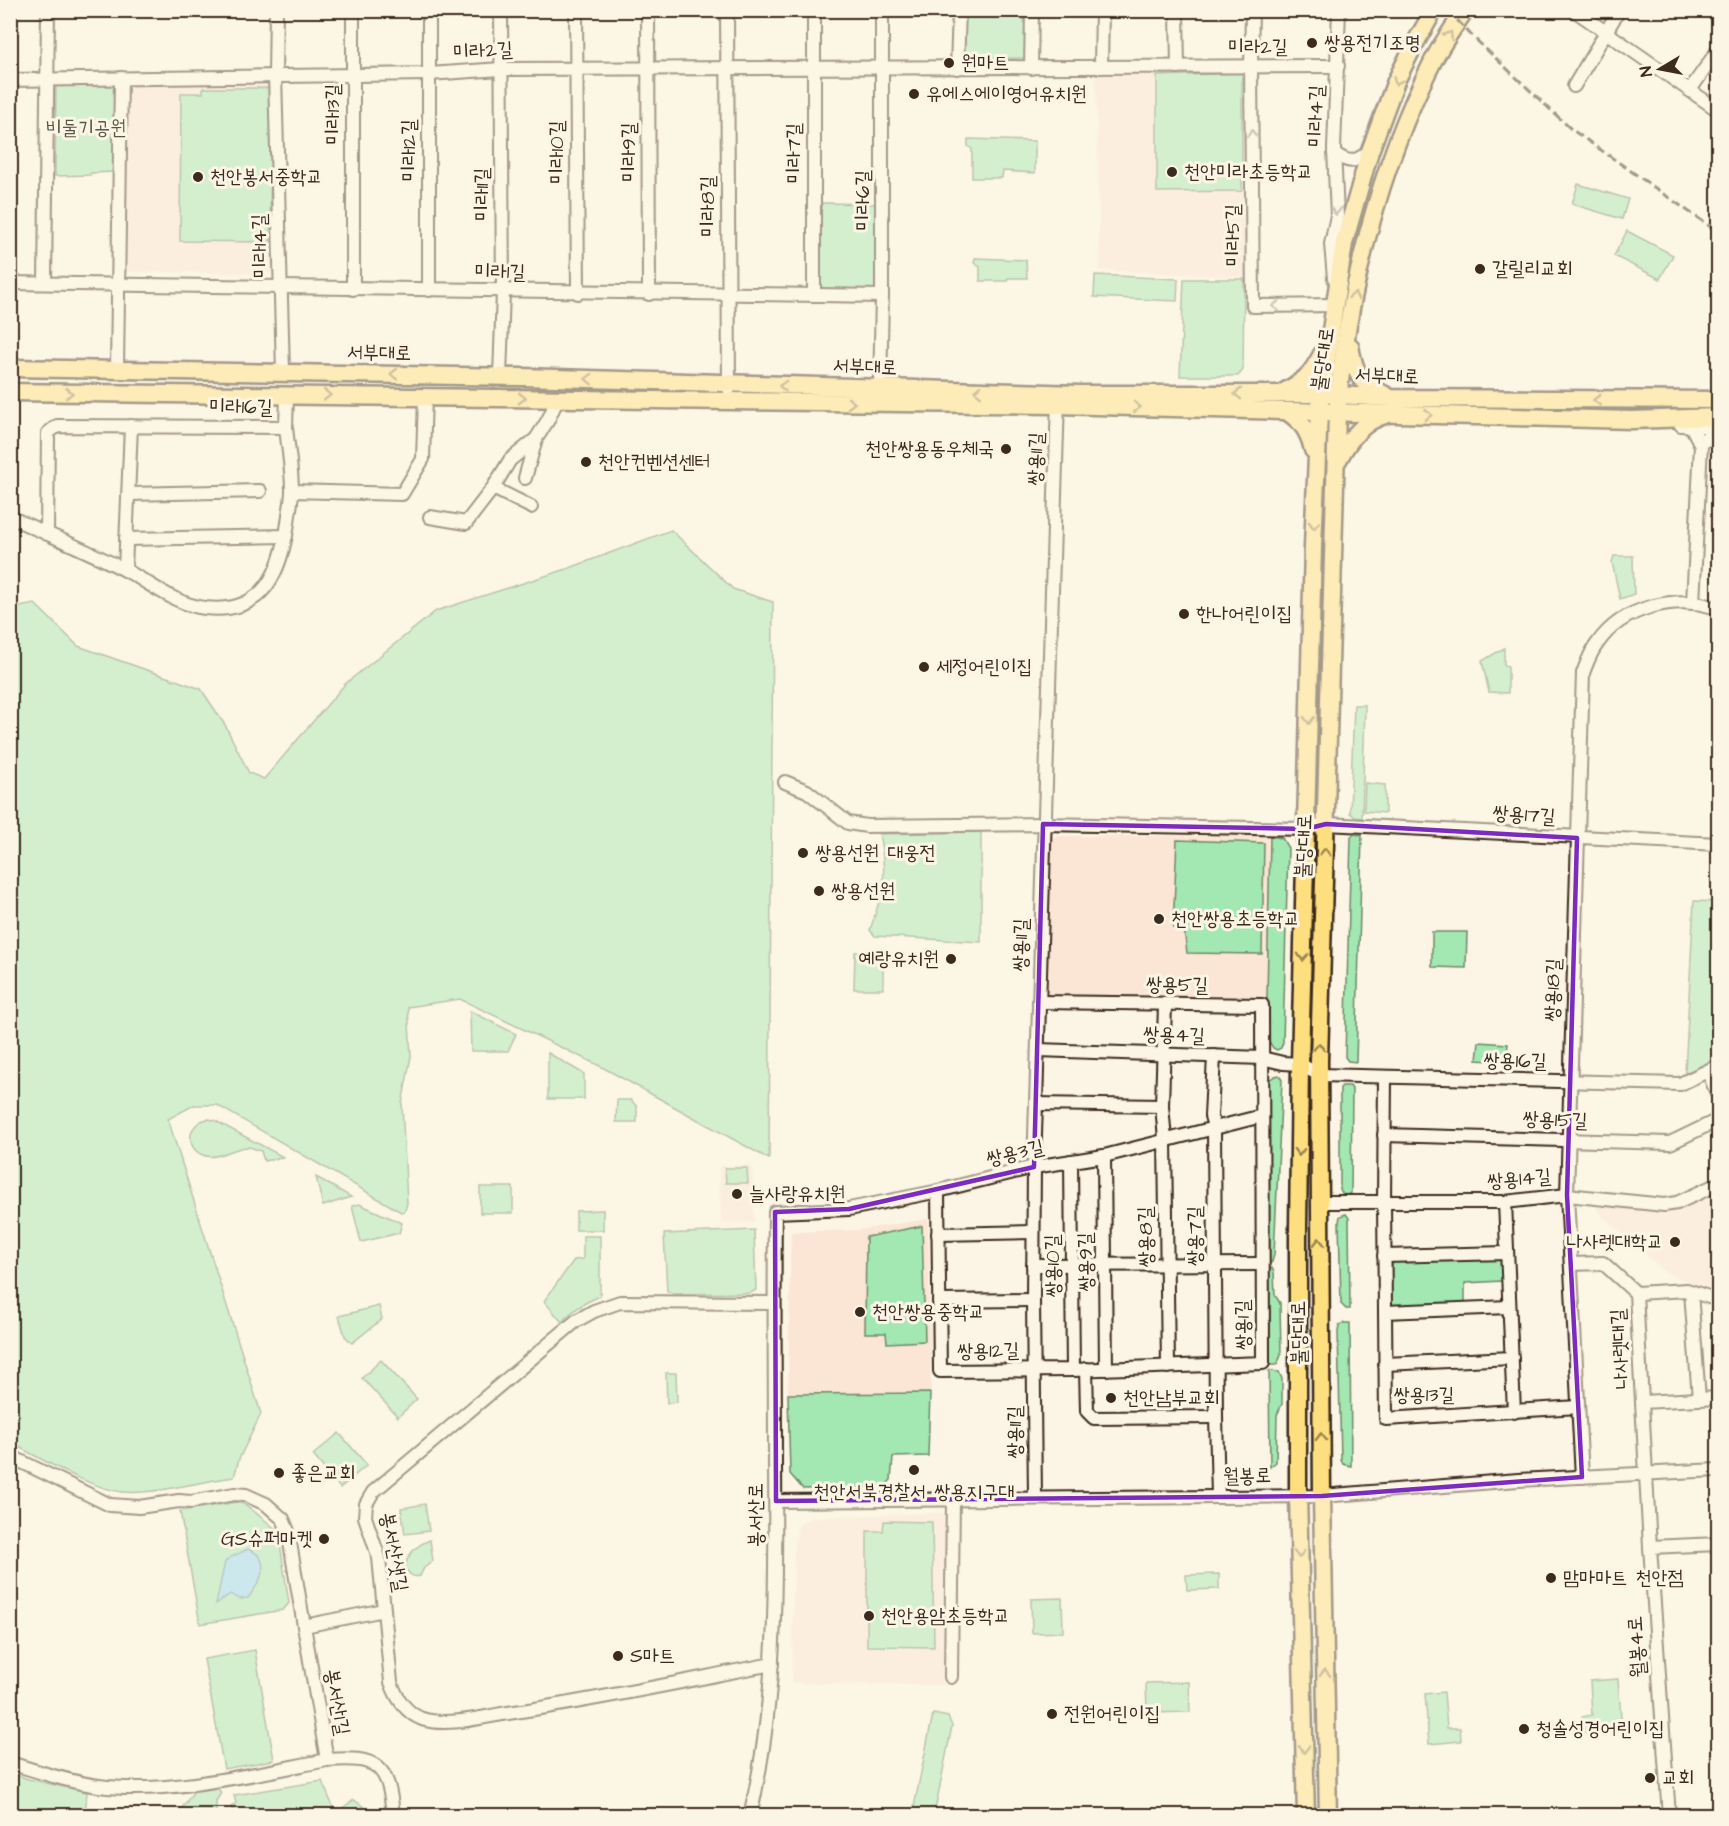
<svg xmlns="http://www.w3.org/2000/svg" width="1729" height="1826" viewBox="0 0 1729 1826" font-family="'Architects Daughter','Poor Story',sans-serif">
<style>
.built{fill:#fbe5d5}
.green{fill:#a3e7b2;stroke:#6f8868;stroke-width:1.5}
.water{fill:#93d7f5;stroke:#70929f;stroke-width:1.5}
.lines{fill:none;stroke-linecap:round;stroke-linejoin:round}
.minor-casing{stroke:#3b2a1e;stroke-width:16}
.major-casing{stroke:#3b2a1e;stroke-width:21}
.minor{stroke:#fcf5e5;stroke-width:12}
.major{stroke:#fedf80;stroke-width:16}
.rail{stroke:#3b2a1e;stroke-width:3;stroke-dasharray:9 4.5;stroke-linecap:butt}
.oneway{stroke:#9c844f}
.oneway2{stroke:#9c9082}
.marked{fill:none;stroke:#7b2cbf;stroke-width:4.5;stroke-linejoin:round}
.poi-dot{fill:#3b2a1e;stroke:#fcf5e5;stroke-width:2}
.labels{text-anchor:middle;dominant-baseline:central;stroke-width:6;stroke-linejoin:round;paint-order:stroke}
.poi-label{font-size:20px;fill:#3b2a1e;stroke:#fcf5e5;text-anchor:start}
.street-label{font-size:20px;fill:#3b2a1e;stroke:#fcf5e5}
.park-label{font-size:20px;fill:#555943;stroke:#fcf5e5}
</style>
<rect width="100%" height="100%" fill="#fcf5e5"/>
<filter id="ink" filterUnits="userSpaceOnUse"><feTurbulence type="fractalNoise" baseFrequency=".0167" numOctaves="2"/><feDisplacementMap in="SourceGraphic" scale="12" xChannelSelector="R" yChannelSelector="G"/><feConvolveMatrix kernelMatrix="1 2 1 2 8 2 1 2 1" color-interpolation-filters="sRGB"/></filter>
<g filter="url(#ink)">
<g class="built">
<polygon points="1245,70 1245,277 1100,270 1096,74"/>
<polygon points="126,81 272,83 272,273 124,272"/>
<polygon points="1059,836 1270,836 1267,998 1052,1001 1048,997 1047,992 1051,846 1053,838"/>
<polygon points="752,1165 754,1222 721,1223 719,1166"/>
<polygon points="1718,1188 1718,1290 1689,1282 1666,1273 1597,1211 1596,1205 1657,1211 1676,1210"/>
<polygon points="928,1219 931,1392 788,1394 791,1232 859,1230"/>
<polygon points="939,1513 943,1515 945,1520 945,1685 792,1683 794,1549 798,1527 804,1521 814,1517"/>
</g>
<g class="green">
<polygon points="965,11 1027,11 1026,58 964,58"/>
<polygon points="1242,73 1242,191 1157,192 1157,76"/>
<polygon points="59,81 111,81 116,86 114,172 91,173 90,175 55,176 56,86"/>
<polygon points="203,88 271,88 270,242 180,241 181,93 203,93"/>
<polygon points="968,139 1035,141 1035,173 1003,171 1002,178 972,178 972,149 968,146"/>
<polygon points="1578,184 1628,199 1622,219 1572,204"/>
<polygon points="821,203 879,204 877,288 875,291 821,289 819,286"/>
<polygon points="1627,231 1673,255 1660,279 1614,256"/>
<polygon points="975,258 1026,260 1027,278 1008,278 1007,281 980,281 980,267 974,263"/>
<polygon points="1095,275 1178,279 1177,301 1094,297"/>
<polygon points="1184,279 1244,279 1243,370 1238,376 1180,376"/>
<path d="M671,530L733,589L773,602L769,1159L602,1067L460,999L408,1007L411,1056L402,1104L407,1203L405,1211L401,1212L217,1105H194L168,1119L261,1414L239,1459L234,1477C202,1481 154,1495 123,1492C89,1488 44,1460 13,1444L10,1442V620L14,608L35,604L78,646L201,689L225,725L249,773L264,779L345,684L436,611L567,569Z"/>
<polygon points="1614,556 1633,556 1634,594 1620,599 1612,562"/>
<polygon points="1504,648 1504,665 1508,666 1508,693 1489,692 1482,661"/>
<polygon points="1354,705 1365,705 1362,818 1355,817 1350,813"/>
<polygon points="1365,783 1385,785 1385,813 1364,811"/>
<path d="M981,832V942L875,936L870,930C884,889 888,877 879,834Z"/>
<polygon points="1354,834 1362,835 1356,1062 1348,1061 1345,1057 1351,837"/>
<polygon points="1270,836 1282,838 1288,848 1283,1042 1281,1048 1277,1050 1273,1048 1269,1041 1267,998"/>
<polygon points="1177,840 1264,843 1262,954 1187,953 1184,928 1173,928"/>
<polygon points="1694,901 1718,902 1718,1058 1685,1073"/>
<polygon points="1432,932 1467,932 1466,968 1432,967"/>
<polygon points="855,952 883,952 883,989 854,989"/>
<polygon points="470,1011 516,1034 508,1051 471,1051"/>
<polygon points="1479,1042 1508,1044 1506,1062 1477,1060"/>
<polygon points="548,1053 584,1074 584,1099 548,1099"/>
<polygon points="1279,1075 1282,1080 1274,1255 1272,1262 1270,1263 1268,1260 1266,1082 1275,1076"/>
<polygon points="1342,1086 1350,1086 1352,1089 1351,1193 1348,1195 1343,1195 1340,1189 1340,1088"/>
<polygon points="617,1100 631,1100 637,1107 637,1122 616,1122"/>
<path d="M208,1119L214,1120L283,1157L264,1161L261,1151C257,1150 252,1147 248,1147C233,1147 217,1161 203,1155C184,1148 188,1122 208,1119Z"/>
<polygon points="725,1168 747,1168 748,1183 726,1183"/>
<polygon points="316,1177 351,1197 323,1206"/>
<rect x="480" y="1187" width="33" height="26"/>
<polygon points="359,1204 402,1223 399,1233 361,1242 352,1206"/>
<polygon points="603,1210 603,1230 576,1230 576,1211"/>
<polygon points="1346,1214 1349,1218 1350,1309 1346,1309 1341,1304 1339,1222 1340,1216"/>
<polygon points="922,1226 925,1341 887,1343 886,1333 865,1333 866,1237"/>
<polygon points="754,1230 756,1290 750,1293 675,1294 667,1291 664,1234"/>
<path d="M583,1236H600V1296C585,1302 573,1309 562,1322L544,1301L574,1260L583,1259Z"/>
<polygon points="1499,1258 1502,1263 1502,1281 1465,1283 1465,1304 1389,1306 1387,1268 1397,1260"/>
<polygon points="1272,1268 1274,1272 1275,1295 1280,1303 1281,1355 1277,1365 1270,1365 1268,1276 1269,1269"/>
<polygon points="379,1306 382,1319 352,1343 345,1336 339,1316"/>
<polygon points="1343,1323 1350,1323 1351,1466 1343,1464 1341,1460 1338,1332 1339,1326"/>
<polygon points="381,1360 417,1399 398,1417 362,1378"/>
<polygon points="1269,1371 1279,1372 1282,1379 1282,1404 1277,1415 1276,1462 1270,1467"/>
<polygon points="666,1373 676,1373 677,1402 667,1403"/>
<polygon points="930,1393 928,1456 893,1457 891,1480 884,1487 803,1489 790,1474 788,1394"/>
<polygon points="339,1433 367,1465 340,1488 313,1455"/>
<polygon points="237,1502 246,1505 278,1531 289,1603 283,1610 200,1624 180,1511"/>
<polygon points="425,1504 429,1531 405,1534 401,1508"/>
<polygon points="884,1521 932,1522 934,1647 867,1646 867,1531 883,1531"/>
<path d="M430,1540L433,1561L424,1568L420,1576C412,1578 409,1574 405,1568C407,1554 417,1545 430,1540Z"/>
<polygon points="1219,1574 1219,1589 1187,1590 1186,1575"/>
<polygon points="1062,1598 1063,1632 1032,1633 1031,1599"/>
<polygon points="255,1650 274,1760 224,1769 204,1659"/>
<polygon points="1618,1679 1622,1729 1583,1732 1582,1717 1592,1715 1590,1681"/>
<polygon points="1189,1682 1190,1712 1147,1713 1146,1683"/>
<polygon points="1444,1692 1447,1728 1460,1728 1461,1741 1429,1744 1425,1694"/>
<polygon points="933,1714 948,1717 952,1726 934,1815 913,1812"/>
<polygon points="11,1773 28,1779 87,1792 85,1815 11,1815"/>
<polygon points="322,1781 334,1809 341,1809 354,1800 364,1807 363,1815 235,1815 231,1807 236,1803 234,1795"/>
<polygon points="217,1787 221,1793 216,1801 216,1815 177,1815 194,1791"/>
</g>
<path class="water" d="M248,1549C274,1559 260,1583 248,1598L240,1599L230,1594L216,1604L225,1562L229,1558Z"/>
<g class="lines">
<g class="minor-casing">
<g id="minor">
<polyline points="276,10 275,75 283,372"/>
<polyline points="429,10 429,290"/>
<polyline points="576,10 578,293"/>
<polyline points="648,10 649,294"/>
<polyline points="727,10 729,389"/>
<polyline points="814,10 814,295"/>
<polyline points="1177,10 1178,67"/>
<polyline points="1252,10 1251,66 1253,306 1334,305"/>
<polyline points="1574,10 1718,110"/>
<polyline points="1712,10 1718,15"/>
<polyline points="1101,67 1102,10"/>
<polyline points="957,68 959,10"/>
<polyline points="1031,68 1032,10"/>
<polyline points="10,80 429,74 501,69 1338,66"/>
<polyline points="1574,86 1619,10"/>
<polyline points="1690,90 1718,50"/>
<path d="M1334,153C1350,165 1355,162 1370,151"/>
<polyline points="1334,278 1331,244 1337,216 1334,149 1339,10"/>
<polyline points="10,283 882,296"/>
<polyline points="45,283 48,10"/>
<polyline points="353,289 353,10"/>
<polyline points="117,369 121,78"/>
<polyline points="500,376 503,292 501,10"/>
<polyline points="880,389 882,296 882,10"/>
<polyline points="1681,425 1718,427"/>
<polyline points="1691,426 1701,445 1715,427"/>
<polyline points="286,427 287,395"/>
<polyline points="525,478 536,439"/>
<polyline points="493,488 531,507"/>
<polyline points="292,491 402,494 423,459 425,396"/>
<polyline points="129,494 260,491"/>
<path d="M10,517C49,535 89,551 127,571C151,584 177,605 205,608C264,615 281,572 288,523C289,512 292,501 292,491C292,470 288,448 286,427L57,426L48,433L47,534"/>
<polyline points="430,517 466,523 493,488 510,460 536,439 548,420 558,398"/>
<polyline points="126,539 286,536"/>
<polyline points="125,570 131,426"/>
<polyline points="1693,603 1701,445"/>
<polyline points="785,782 807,791 848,823 867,826 1043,824 1306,829 1326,824 1718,844"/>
<polyline points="1165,1004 1162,1106 1165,1139 1168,1367"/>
<polyline points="1038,1050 1262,1058 1283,1063 1300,1064 1319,1075 1680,1084 1718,1066"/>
<polyline points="1214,1056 1211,1116 1214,1127 1216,1417 1218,1496"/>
<polyline points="1708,1071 1718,1096"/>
<polyline points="1385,1077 1384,1202 1386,1419 1578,1407"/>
<polyline points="1036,1104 1162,1106"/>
<polyline points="1384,1135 1670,1143 1718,1120"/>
<polyline points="1104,1156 1106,1369"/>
<polyline points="1071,1161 1073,1370"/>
<polyline points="938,1191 940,1371 1073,1370 1263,1363 1262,1005 1039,1002"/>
<polyline points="1319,1202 1505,1202 1567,1195 1664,1205 1677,1203 1718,1184"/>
<polyline points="1505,1202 1514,1412"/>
<polyline points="938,1234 1033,1232"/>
<polyline points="1384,1256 1506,1253"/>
<polyline points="1571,1264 1603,1263 1636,1293 1650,1547 1669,1816"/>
<polyline points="1033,1265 1262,1264"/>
<polyline points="1691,1292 1699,1399"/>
<polyline points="1636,1293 1687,1290 1718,1300"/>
<polyline points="939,1301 1033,1300"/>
<polyline points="1385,1312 1509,1307"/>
<polyline points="1385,1364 1512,1358"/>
<polyline points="1086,1369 1087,1411 1094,1418 1216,1417"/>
<polyline points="1642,1402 1718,1398"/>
<polyline points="10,1456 110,1505 139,1507 179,1501 191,1502 234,1494 246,1495 266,1504 275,1512 283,1519 288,1531 304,1626"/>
<path d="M1582,1477L1567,1195L1583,673C1587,663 1590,653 1597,644C1622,607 1677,593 1718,609"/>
<polyline points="1035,1498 1033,1300 1034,1167 1058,399"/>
<polyline points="776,1501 1322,1496 1518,1480 1718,1470"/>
<polyline points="1650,1547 1718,1544"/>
<path d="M384,1610L304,1626L327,1760C377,1756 389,1764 393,1816"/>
<path d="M772,1664C684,1681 597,1700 508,1713C482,1717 448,1727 422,1719C406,1713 396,1697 391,1682L379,1558L365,1517L366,1504L373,1492L576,1321L594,1311L620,1302L774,1303"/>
<polyline points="951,1677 953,1499"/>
<path d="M10,1763C40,1772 69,1782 99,1786C169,1795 258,1773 327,1760"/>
<path d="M750,1816C777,1702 776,1583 775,1467C775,1382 774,1297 775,1212L849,1209L934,1192L1034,1167L1104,1156L1262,1116"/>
</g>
</g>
<g class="major-casing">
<g id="major">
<path d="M1350,346C1355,375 1360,383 1387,396"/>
<polyline points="10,368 522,377 1079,394 1321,394 1390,398 1718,400"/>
<polyline points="10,392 1057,405 1632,420 1718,417"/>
<path d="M1282,393C1305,380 1310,377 1322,354"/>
<path d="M1286,411C1302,421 1309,432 1313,450"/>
<path d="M1338,460C1348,441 1362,421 1385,415"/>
<polyline points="1306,1816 1298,1495 1298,1228 1300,1064 1313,546 1319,412 1344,243 1370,151 1396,81 1413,47 1434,10"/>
<path d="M1328,1816L1322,1496L1319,1061L1337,413C1346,297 1380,164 1433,61C1442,43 1454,27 1465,10"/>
</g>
</g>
<use href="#minor" class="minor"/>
<use href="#major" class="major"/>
<polyline class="rail" points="1448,10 1471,35 1571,129 1718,232"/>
</g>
<defs><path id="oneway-chevron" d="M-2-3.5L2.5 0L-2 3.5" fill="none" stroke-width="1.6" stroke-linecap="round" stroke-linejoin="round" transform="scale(1.5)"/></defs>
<g class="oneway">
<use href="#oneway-chevron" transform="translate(1449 35) rotate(-58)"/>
<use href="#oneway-chevron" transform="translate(1397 81) rotate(114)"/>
<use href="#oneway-chevron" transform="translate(1354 296) rotate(-80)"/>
<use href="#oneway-chevron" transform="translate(394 374) rotate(-179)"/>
<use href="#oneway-chevron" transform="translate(589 379) rotate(-178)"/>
<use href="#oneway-chevron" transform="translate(783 386) rotate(-178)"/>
<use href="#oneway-chevron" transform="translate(978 391) rotate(-179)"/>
<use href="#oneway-chevron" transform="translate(69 393) rotate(1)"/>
<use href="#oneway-chevron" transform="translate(1238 394) rotate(-180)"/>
<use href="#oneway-chevron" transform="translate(327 395) rotate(1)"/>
<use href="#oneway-chevron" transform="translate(522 398) rotate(1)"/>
<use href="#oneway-chevron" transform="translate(1597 400) rotate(-179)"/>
<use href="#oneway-chevron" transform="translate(851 403) rotate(1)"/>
<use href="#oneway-chevron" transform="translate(1137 407) rotate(1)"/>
<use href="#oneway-chevron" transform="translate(1428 415) rotate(2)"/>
<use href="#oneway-chevron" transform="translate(1314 525) rotate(92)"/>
<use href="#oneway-chevron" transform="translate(1309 720) rotate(91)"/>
<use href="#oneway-chevron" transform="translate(1325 852) rotate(-88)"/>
<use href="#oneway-chevron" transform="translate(1303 957) rotate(92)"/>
<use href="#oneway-chevron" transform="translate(1319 1047) rotate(-88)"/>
<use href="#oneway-chevron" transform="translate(1299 1152) rotate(91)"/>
<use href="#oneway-chevron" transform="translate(1319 1242) rotate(-91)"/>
<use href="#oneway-chevron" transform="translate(1321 1437) rotate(-91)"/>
<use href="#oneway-chevron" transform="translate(1299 1554) rotate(89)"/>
<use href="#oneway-chevron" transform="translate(1325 1673) rotate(-91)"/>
<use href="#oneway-chevron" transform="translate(1304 1749) rotate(89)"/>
</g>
<g class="oneway2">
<use href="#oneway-chevron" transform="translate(1252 134) rotate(-91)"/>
<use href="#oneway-chevron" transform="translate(1336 211) rotate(91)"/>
<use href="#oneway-chevron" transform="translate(1276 306) rotate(179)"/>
</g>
</g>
<path d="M0 0H1729V1826H0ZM1043,824L1306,829L1326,824L1577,838L1567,1195L1582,1477L1322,1496L776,1501L775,1212L849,1209L1034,1167Z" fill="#fcf5e5" fill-opacity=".55" fill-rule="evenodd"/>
<path class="marked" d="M1043,824L1306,829L1326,824L1577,838L1567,1195L1582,1477L1322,1496L776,1501L775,1212L849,1209L1034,1167Z"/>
<g class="poi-dot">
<circle cx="1312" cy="43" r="6"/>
<circle cx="949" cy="63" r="6"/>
<circle cx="914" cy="94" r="6"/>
<circle cx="1172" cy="172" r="6"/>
<circle cx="198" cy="177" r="6"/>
<circle cx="1480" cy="269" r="6"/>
<circle cx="1006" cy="449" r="6"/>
<circle cx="586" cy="462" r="6"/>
<circle cx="1184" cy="614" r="6"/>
<circle cx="924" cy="667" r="6"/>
<circle cx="803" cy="853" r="6"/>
<circle cx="819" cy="891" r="6"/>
<circle cx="1159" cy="919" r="6"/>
<circle cx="951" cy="959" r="6"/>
<circle cx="737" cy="1194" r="6"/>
<circle cx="1675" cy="1242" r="6"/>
<circle cx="860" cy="1312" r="6"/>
<circle cx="1111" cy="1398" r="6"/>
<circle cx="914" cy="1470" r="6"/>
<circle cx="279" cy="1473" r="6"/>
<circle cx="324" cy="1539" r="6"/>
<circle cx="1551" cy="1578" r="6"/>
<circle cx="869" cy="1616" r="6"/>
<circle cx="618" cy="1656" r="6"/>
<circle cx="1052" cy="1714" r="6"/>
<circle cx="1524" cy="1729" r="6"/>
<circle cx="1650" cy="1778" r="6"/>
</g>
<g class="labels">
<g class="poi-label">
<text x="1324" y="43">쌍용전기조명</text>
<text x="961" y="63">원마트</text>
<text x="926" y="94">유에스에이영어유치원</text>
<text x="1184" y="172">천안미라초등학교</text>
<text x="210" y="177">천안봉서중학교</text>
<text x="1492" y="269">갈릴리교회</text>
<text x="994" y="449" text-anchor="end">천안쌍용동우체국</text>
<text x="598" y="462">천안컨벤션센터</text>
<text x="1196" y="614">한나어린이집</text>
<text x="936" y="667">세정어린이집</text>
<text x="815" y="853">쌍용선원 대웅전</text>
<text x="831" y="891">쌍용선원</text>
<text x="1171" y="919">천안쌍용초등학교</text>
<text x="939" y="959" text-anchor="end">예랑유치원</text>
<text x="749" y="1194">늘사랑유치원</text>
<text x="1663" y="1242" text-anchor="end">나사렛대학교</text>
<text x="872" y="1312">천안쌍용중학교</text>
<text x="1123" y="1398">천안남부교회</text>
<text x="291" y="1473">좋은교회</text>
<text x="914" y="1492" text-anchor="middle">천안서북경찰서 쌍용지구대</text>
<text x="312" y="1539" text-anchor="end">GS슈퍼마켓</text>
<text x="1563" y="1578">맘마마트 천안점</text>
<text x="881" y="1616">천안용암초등학교</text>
<text x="630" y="1656">S마트</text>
<text x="1064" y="1714">전원어린이집</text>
<text x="1536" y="1729">청솔성경어린이집</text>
<text x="1662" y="1778">교회</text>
</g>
<g class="street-label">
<text x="1258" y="47">미라2길</text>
<text transform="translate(483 51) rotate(-3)">미라2길</text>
<text transform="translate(333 114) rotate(-90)">미라13길</text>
<text transform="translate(1316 116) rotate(-88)">미라4길</text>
<text transform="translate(409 150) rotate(-90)">미라12길</text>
<text transform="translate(557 152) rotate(-90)">미라10길</text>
<text transform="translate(629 152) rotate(-90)">미라9길</text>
<text transform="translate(794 153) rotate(-90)">미라7길</text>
<text transform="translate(482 194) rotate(-90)">미라11길</text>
<text transform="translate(863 200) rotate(-90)">미라6길</text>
<text transform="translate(708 206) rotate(-90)">미라8길</text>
<text transform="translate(1233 235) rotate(-90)">미라5길</text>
<text transform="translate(260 246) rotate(-91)">미라14길</text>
<text transform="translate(500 272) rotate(1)">미라1길</text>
<text transform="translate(379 353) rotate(1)">서부대로</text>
<text transform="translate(1323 359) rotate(-82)">불당대로</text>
<text transform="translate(865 367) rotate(2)">서부대로</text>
<text transform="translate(1387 376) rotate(2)">서부대로</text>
<text transform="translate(241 407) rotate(1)">미라16길</text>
<text transform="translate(1036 459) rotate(-88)">쌍용11길</text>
<text transform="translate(1524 815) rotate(4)">쌍용17길</text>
<text transform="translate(1304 846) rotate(-88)">불당대로</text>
<text transform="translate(1021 945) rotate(-89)">쌍용11길</text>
<text transform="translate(1177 985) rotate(1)">쌍용5길</text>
<text transform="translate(1553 990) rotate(-88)">쌍용18길</text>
<text transform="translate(1174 1035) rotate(2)">쌍용4길</text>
<text transform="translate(1515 1061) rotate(1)">쌍용16길</text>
<text transform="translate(1555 1120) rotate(2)">쌍용15길</text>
<text transform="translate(1015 1153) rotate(-13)">쌍용3길</text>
<text transform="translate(1519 1179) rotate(-5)">쌍용14길</text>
<text transform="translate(1195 1236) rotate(-90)">쌍용7길</text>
<text transform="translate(1146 1237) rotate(-91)">쌍용8길</text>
<text transform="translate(1086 1262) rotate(-91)">쌍용9길</text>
<text transform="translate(1053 1266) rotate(-91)">쌍용10길</text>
<text transform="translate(1243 1325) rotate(-91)">쌍용1길</text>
<text transform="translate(1299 1333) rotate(-91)">불당대로</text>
<text transform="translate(1620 1349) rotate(-93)">나사렛대길</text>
<text transform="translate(988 1351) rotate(-1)">쌍용12길</text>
<text x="1424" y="1395">쌍용13길</text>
<text transform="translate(1015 1432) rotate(-90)">쌍용11길</text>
<text transform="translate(1247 1476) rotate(-1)">월봉로</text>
<text transform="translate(756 1515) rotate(-90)">봉서산로</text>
<text transform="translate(394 1552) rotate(80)">봉서산샛길</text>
<text transform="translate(1637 1647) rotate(-94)">월봉4로</text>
<text transform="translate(337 1702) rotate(80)">봉서산1길</text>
</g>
<g class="park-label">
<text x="86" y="128">비둘기공원</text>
</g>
</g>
<rect width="1729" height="1826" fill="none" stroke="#fcf5e5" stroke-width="36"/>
<rect x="18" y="18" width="1693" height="1790" fill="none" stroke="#3b2a1e" stroke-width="2" filter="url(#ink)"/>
<g transform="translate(1660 69) rotate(260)" stroke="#fcf5e5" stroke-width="4.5" paint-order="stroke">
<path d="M0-4.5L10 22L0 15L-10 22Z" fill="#3b2a1e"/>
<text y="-9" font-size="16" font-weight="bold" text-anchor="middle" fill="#3b2a1e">N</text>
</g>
</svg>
